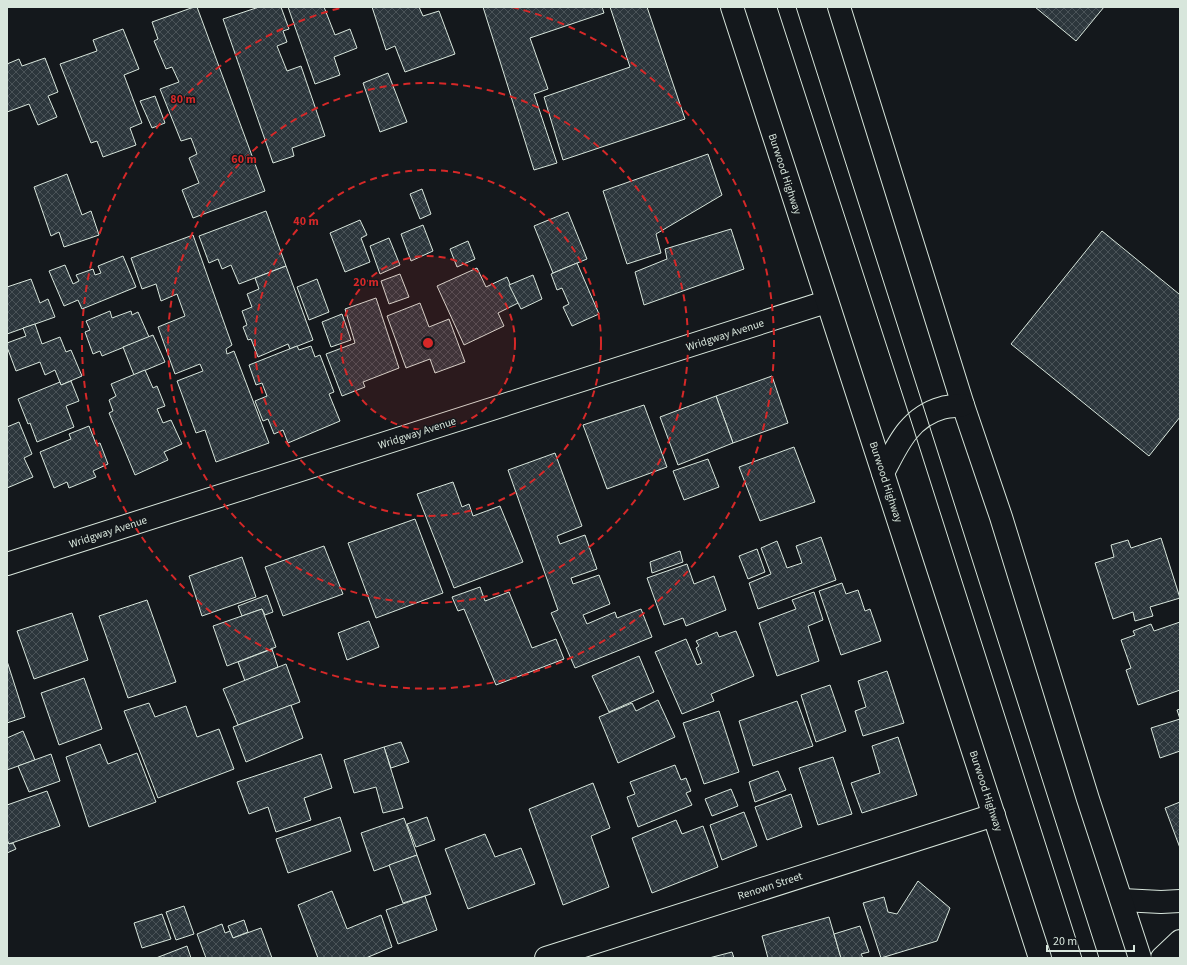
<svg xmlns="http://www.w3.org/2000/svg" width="1187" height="965" viewBox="0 0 1187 965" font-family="'Source Sans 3',sans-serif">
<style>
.building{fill:url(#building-cross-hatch);stroke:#d8e6dc}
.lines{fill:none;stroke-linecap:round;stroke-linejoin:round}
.minor-casing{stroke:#d8e6dc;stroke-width:24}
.trunk-casing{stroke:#d8e6dc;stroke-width:24}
.minor{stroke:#14181c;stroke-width:22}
.trunk{stroke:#14181c;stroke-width:22}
.tram{stroke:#d8e6dc;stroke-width:1}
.ring{fill:none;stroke:#d62828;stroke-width:2;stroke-dasharray:7 5}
.labels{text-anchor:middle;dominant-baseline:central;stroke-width:3;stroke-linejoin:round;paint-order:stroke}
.street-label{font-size:11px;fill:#d8e6dc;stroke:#14181c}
.centre{fill:#d62828;stroke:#14181c;stroke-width:2}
.ring-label{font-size:12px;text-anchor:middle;font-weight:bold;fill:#d62828;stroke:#14181c;stroke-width:3;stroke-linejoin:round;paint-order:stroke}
</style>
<defs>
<pattern id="building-cross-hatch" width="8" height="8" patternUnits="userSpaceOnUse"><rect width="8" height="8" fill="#2c363c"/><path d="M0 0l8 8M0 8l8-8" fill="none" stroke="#4a5358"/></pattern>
</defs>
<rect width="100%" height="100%" fill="#14181c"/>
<g class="building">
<polygon points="194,7 197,7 265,191 193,218 182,190 199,183 189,158 197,154 191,138 181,141 160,89 179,82 172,67 166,69 154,41 158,39 152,22"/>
<polygon points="259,7 281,7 289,29 283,31 287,42 277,46 287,71 301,66 325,136 292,148 294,156 273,163 223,19"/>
<polygon points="288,7 324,7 335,35 350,29 357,48 334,57 340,75 315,84"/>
<polygon points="372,7 419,7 423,16 439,11 455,54 405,72 395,46 386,50"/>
<polygon points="483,7 602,7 604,13 530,38 548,89 534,94 557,163 534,170"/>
<polygon points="610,7 647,7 685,119 563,160 544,97 630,67"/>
<polygon points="1035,7 1104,7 1076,41"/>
<polygon points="123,29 139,69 124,75 142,123 130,128 136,145 103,157 97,141 91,143 60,64 97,51 93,40"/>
<polygon points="45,58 58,92 48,96 57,117 38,125 29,104 7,112 7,64 19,59 22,66"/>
<polygon points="388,73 407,122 380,132 363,83"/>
<polygon points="155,96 165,123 152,128 140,101"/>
<polygon points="708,154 722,195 656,234 661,253 627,264 603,191"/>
<polygon points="67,174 82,215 91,211 99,235 64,247 59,232 51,236 34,187"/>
<polygon points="422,189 431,214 420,219 410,194"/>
<polygon points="266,211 286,266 239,284 231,265 222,269 218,259 209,263 199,236"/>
<polygon points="568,212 587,259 553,273 534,226"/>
<polygon points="360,220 367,235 361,238 370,262 345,272 330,233"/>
<polygon points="423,225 433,251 411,261 401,234"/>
<polygon points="731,229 744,269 644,305 635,272 667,259 665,249"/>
<polygon points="1102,231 1179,294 1180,293 1180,417 1149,456 1011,344"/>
<polygon points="193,235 232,345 226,349 227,354 234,351 269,443 216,462 205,430 196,433 177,381 203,371 200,364 175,374 158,327 185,316 177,294 161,301 156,284 142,289 131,258"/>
<polygon points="389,238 400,265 380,274 370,246"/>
<polygon points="468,241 475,259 457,267 450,249"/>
<polygon points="123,256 136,287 82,309 78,300 64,306 49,271 65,265 73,284 79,281 76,275 93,269 95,275 101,273 98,266"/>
<polygon points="577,263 599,314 572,326 563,307 569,304 562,288 557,290 551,274"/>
<polygon points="286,266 313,340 290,349 288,344 258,357 251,339 248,340 243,327 247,325 242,311 252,307 247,294 259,289 255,278"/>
<polygon points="477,268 486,287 507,277 518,303 498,313 504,326 464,345 437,286"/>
<polygon points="400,274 409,297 389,304 381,281"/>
<polygon points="533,275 542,299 521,309 509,285"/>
<polygon points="31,279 40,303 48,299 55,317 7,334 7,287"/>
<polygon points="317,279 329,312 309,320 297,287"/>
<polygon points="376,298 399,368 363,382 365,387 342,396 326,354 355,343 345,309"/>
<polygon points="420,303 429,327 449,319 465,362 435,373 430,359 406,368 387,316"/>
<polygon points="110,311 112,318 131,311 132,315 138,312 149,337 102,356 100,351 93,354 85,332 90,330 86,321"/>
<polygon points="342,314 351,340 331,347 322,322"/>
<polygon points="35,324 42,344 60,337 66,352 71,350 82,376 61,385 55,370 45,375 40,362 16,371 7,347 7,343 26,336 23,328"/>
<polygon points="153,335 165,362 134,375 123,347"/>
<polygon points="297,346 299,350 311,346 315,357 320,355 334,392 329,394 340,421 288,443 283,430 274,434 268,419 263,421 255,401 267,396 262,383 256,385 249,365"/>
<polygon points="145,370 153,388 157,386 165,406 157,409 163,423 171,420 182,444 164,452 168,460 135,475 109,413 113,411 109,400 116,396 111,384"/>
<polygon points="772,376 788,423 733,443 716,396"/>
<polygon points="71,381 79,401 66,406 74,427 37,442 30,423 28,424 18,399 60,382 61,385"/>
<polygon points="716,396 733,443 678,465 660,417"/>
<polygon points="644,405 667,467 607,489 583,425"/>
<polygon points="19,422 32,454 24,458 33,477 7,488 7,427"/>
<polygon points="89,426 96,444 100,443 108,464 93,471 96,477 69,488 67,482 54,488 40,452 71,439 69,434"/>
<polygon points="794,447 815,502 760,521 739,467"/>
<polygon points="555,453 582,526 557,536 560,544 585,535 597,569 571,578 573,584 599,575 610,604 583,615 587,624 615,612 617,618 641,609 652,637 575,668 551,613 558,610 508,470"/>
<polygon points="708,459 719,487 684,500 673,471"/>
<polygon points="453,482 462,507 469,504 473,516 500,506 523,562 454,588 417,494"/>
<polygon points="415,519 443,593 376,618 348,543"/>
<polygon points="821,537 836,580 758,609 749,583 771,574 761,548 777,541 787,568 802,563 796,546"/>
<polygon points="1161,538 1180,598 1150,607 1153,616 1135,621 1133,612 1113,619 1095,563 1114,557 1111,545 1128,540 1131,548"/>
<polygon points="324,546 343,594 283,616 265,567"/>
<polygon points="757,549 765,572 748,579 739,556"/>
<polygon points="680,551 683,562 652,573 650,562"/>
<polygon points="242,557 256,597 202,616 189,576"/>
<polygon points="687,564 694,584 714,576 726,610 686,626 683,618 664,625 647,578"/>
<polygon points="842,583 846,594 858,590 865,611 870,609 881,641 841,655 819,591"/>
<polygon points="480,587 485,601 509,592 532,648 556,639 564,659 496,685 464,609 458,611 452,597"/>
<polygon points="814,592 823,620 808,626 819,661 777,676 759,623 796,609 792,600"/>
<polygon points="267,595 273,612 265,615 262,609 242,616 238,606"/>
<polygon points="147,600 176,682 128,698 99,616"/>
<polygon points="262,609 276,647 227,666 213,626"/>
<polygon points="72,613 88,660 34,679 17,631"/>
<polygon points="369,621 379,647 347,660 338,633"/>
<polygon points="1180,622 1180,690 1138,705 1126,670 1131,668 1121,640 1135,635 1133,631 1151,624 1154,631"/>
<polygon points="736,631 754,676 711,694 714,701 682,714 655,652 686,639 697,665 702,663 696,648 699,646 696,641 717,632 719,637"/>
<polygon points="272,649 278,667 245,681 238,662"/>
<polygon points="639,656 654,692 609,712 592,676"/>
<polygon points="7,661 25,717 7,723"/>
<polygon points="286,664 300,702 238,725 223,689"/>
<polygon points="887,671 904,723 863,736 855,711 866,707 858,681"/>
<polygon points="84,678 102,729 59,745 41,693"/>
<polygon points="830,685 846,731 816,742 801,695"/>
<polygon points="658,700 675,737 618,763 599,717 632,703 636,711"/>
<polygon points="797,701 813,746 753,766 739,721"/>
<polygon points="149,703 155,717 186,706 197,737 219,729 234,769 158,798 124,711"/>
<polygon points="291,705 303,738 246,762 233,727"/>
<polygon points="1180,709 1180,751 1160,758 1151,728 1180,719 1177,710"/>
<polygon points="719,711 739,772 704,784 683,723"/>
<polygon points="23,731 35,760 7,770 7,738"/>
<polygon points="898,737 917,795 862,813 851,783 880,773 872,746"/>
<polygon points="401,742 409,762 391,768 384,747"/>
<polygon points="100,744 108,764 137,753 156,802 89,827 66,757"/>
<polygon points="384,747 403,808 383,813 376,787 354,793 344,760"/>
<polygon points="51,754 60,781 29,792 18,766"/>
<polygon points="321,754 332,788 304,798 311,820 276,832 268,807 249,814 237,782"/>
<polygon points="833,757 852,814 818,825 799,768"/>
<polygon points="675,765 681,780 686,778 691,791 686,793 692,805 638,827 627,797 635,794 630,782"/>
<polygon points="778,771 786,790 755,802 749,782"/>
<polygon points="593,783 610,828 591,836 609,887 563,905 529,809"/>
<polygon points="731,789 738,806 712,816 705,799"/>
<polygon points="47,791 60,826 9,844 7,840 7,805"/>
<polygon points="791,794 802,827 767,840 755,807"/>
<polygon points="1180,802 1180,848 1165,808"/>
<polygon points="744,812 757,846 722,860 710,825"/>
<polygon points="340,817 351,851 288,873 276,839"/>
<polygon points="427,817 435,840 416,847 407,824"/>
<polygon points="404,818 417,855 374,871 361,833"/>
<polygon points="676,820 682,834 703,826 718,867 652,893 632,838"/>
<polygon points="485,834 495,857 521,848 535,884 468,909 445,849"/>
<polygon points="7,840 9,844 13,843 16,849 7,853"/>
<polygon points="417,855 431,894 403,903 389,865"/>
<polygon points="918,881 950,908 937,941 881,958 863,903 884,897 888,912 897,914"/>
<polygon points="332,891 347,929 381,915 392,947 366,958 318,958 298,905"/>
<polygon points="425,896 437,930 398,944 386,910"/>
<polygon points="184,906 194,934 176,940 166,912"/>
<polygon points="162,914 171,939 142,948 134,923"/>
<polygon points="829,917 841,958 768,958 762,936"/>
<polygon points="244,920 248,932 233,938 228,926"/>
<polygon points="222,924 225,933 230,931 233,938 261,928 272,958 206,958 197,934"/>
<polygon points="860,926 869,952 861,954 863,958 841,958 834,934"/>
<polygon points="187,946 191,958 156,958"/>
<polygon points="732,952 734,958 709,958"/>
</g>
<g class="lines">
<g class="minor-casing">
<g id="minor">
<polyline points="7,564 826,302"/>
<polyline points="1122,900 1161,902 1180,901"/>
<polyline points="546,958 994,815"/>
<polyline points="1162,958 1180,941"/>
</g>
</g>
<g class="trunk-casing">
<g id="trunk">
<polyline points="732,7 1040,958"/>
<polyline points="839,7 963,405 1001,517 1088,799 1140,958"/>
<path d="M883,473C897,446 909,417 942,408C949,406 956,406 963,405"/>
</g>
</g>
<use href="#minor" class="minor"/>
<use href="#trunk" class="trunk"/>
<g class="tram">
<polyline points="777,7 912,424 1082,958"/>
<polyline points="796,7 1099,958"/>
</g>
</g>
<circle cx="428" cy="343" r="87" fill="#d62828" fill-opacity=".12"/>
<g class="ring">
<circle cx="428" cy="343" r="87"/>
<circle cx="428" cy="343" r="173"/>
<circle cx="428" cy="343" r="260"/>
<path d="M512 7A346 346 0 1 1 344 7"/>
</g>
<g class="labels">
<g class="street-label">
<text transform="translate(785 174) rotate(72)">Burwood Highway</text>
<text transform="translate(725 335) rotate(-18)">Wridgway Avenue</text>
<text transform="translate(417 433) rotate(-18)">Wridgway Avenue</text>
<text transform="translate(886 482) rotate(72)">Burwood Highway</text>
<text transform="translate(108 532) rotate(-18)">Wridgway Avenue</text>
<text transform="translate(986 791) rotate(72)">Burwood Highway</text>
<text transform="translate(770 886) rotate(-18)">Renown Street</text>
</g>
</g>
<circle cx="428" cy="343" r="6" class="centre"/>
<g class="ring-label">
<text x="183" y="103">80 m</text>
<text x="244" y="163">60 m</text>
<text x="306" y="225">40 m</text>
<text x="366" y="286">20 m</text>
</g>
<rect width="1187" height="965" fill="none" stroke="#d8e6dc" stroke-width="16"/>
<path d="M1047 945v6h87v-6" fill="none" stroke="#d8e6dc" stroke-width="2"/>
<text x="1053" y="945" font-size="12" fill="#d8e6dc" stroke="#14181c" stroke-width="3" paint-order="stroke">20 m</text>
</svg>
